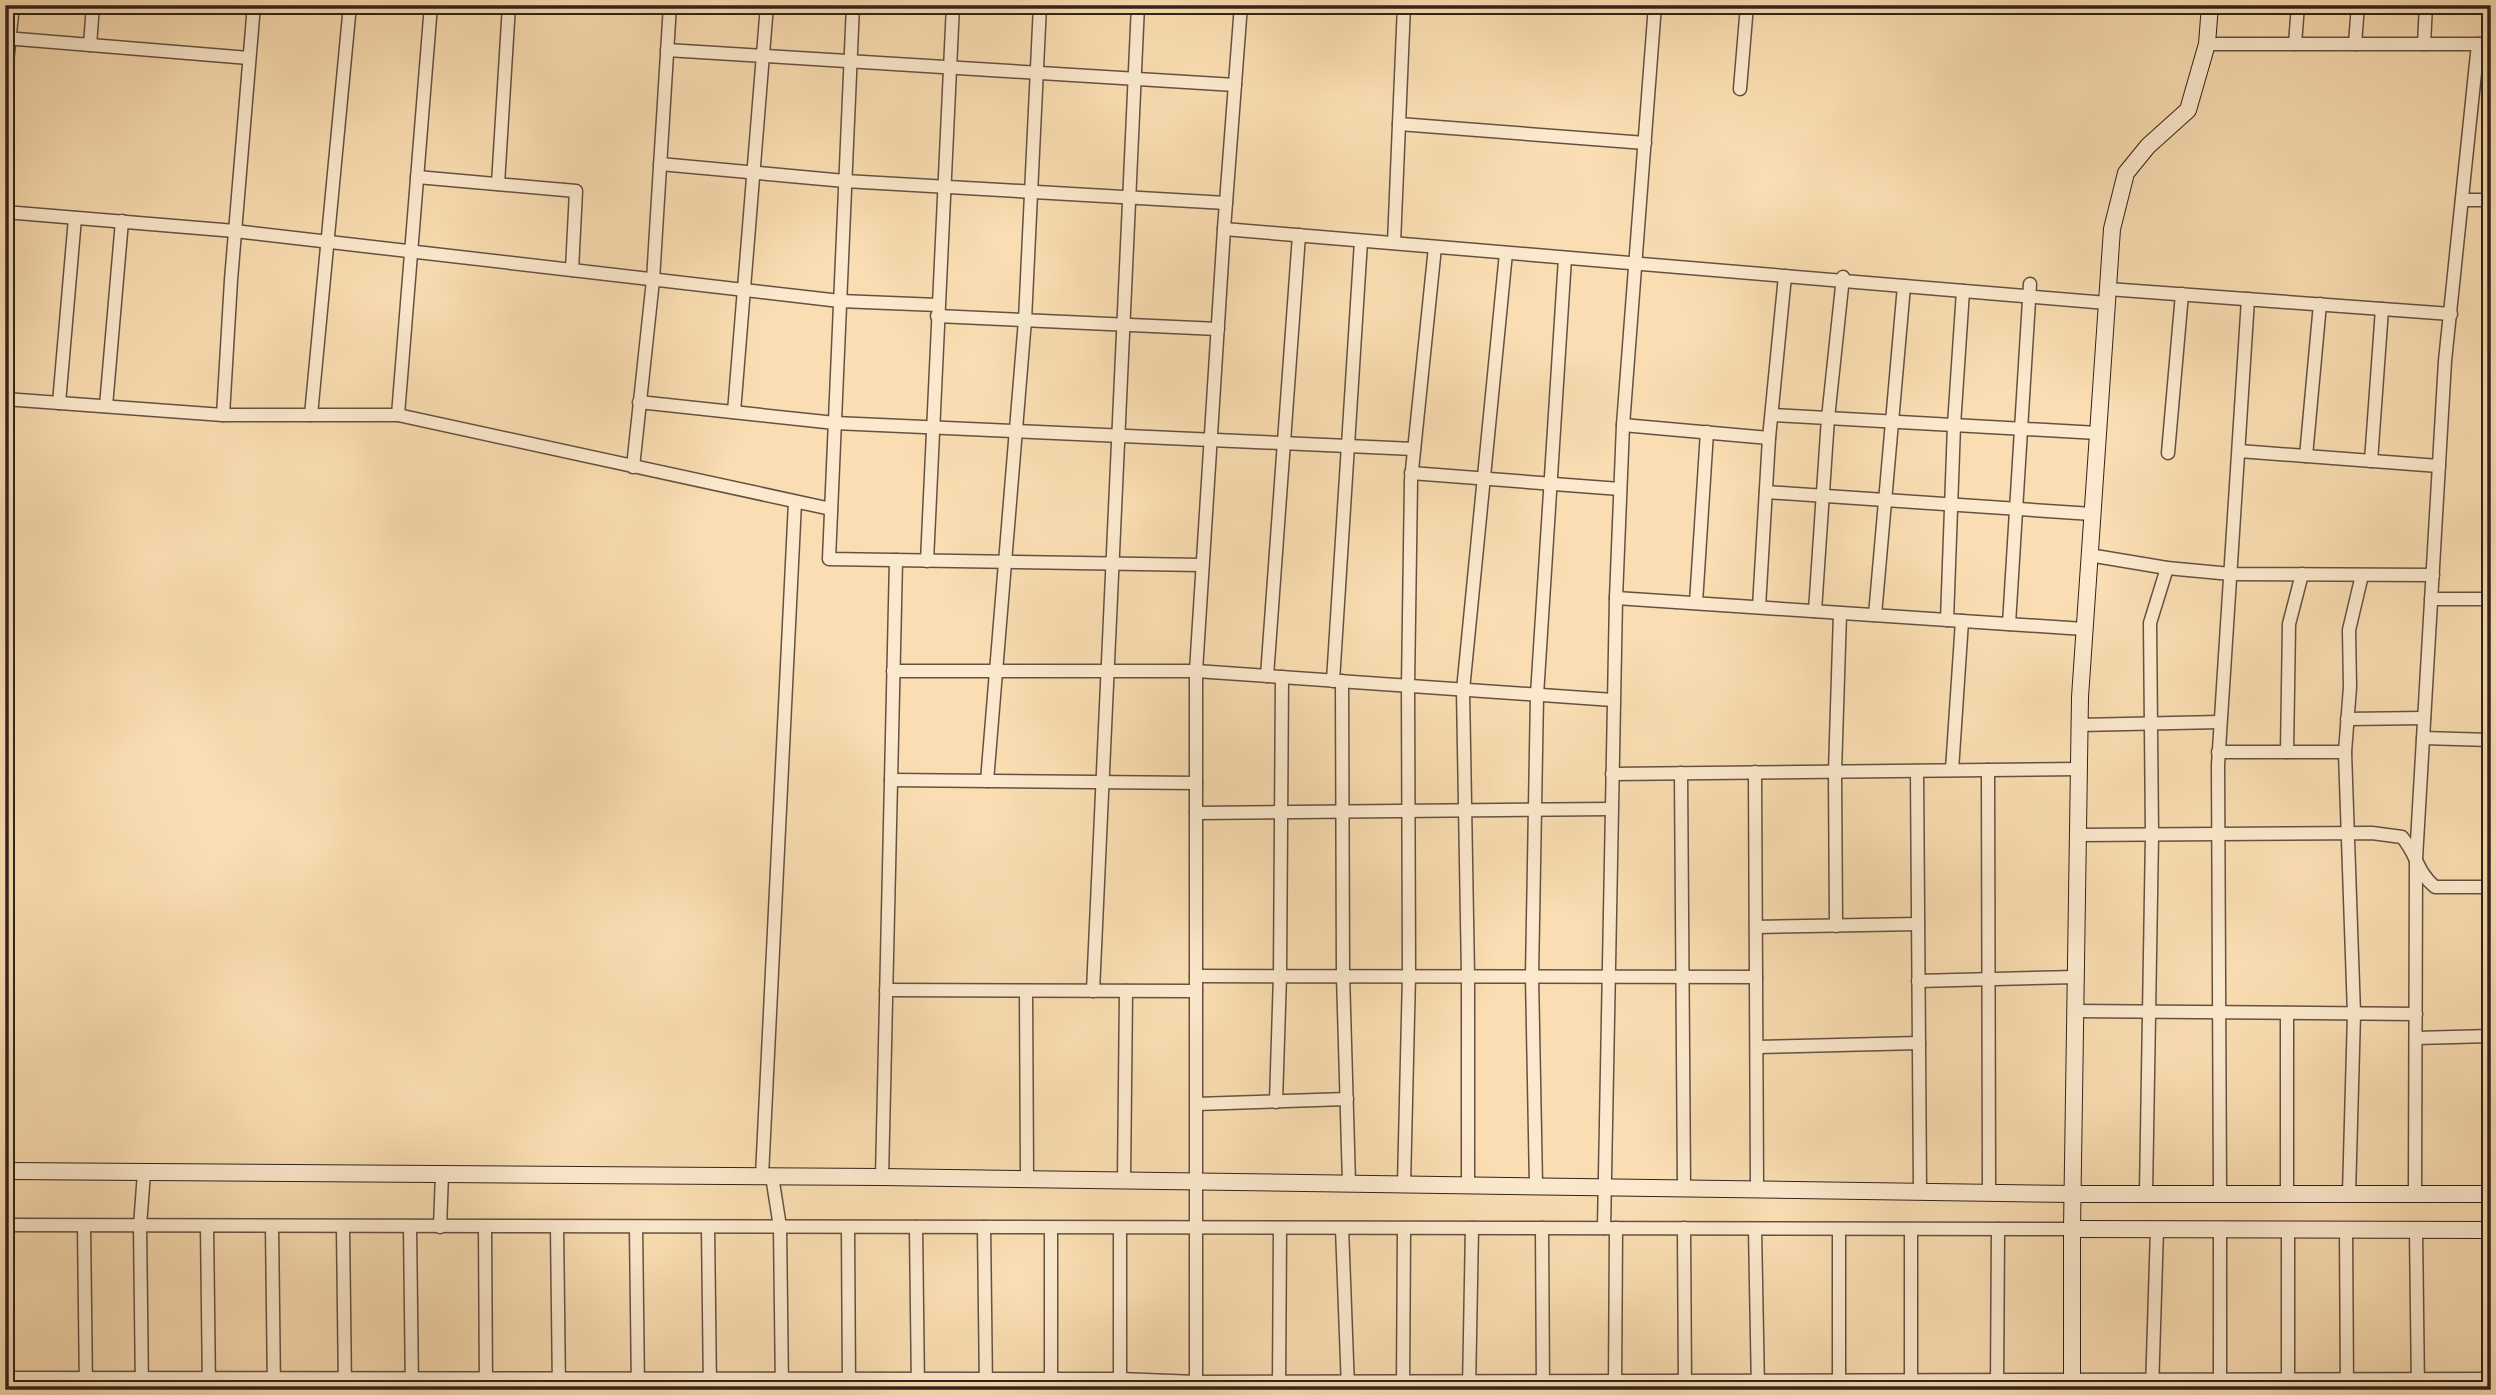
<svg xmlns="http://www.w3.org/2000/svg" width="2496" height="1395" viewBox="0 0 2496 1395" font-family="'Libre Caslon Text',serif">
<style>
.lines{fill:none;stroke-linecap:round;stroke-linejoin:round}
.street-casing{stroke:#645240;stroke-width:15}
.secondary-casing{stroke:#32231a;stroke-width:18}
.street{stroke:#fce9cd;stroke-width:12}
.secondary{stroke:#fce9cd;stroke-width:16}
</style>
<rect width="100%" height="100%" fill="#faddb2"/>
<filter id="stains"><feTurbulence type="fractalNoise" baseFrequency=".00286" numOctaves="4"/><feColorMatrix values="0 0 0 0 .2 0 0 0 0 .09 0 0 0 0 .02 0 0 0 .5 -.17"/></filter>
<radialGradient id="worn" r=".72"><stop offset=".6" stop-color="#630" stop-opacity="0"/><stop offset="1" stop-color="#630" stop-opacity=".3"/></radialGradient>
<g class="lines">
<g class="street-casing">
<g id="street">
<polyline points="853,5 829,559 1202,565"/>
<polyline points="5,38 249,58"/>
<polyline points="2207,44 2491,44"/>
<polyline points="2295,44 2298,5"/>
<polyline points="2355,44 2358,5"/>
<polyline points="2424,44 2426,5"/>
<polyline points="90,45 93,5"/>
<polyline points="667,50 1235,85"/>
<polyline points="5,81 13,5"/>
<polyline points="1740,89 1747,5"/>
<polyline points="1399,124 1645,143"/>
<polyline points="660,164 845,181 1226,203"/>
<polyline points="417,177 576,191 572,270"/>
<polyline points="498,184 509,5"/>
<polyline points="2462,200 2491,200"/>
<polyline points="5,212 235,231 840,301 938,305"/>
<polyline points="1224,229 2107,303"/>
<polyline points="1394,243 1404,5"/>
<polyline points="2108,289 2451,314"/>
<polyline points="937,316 1218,329"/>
<polyline points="5,399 223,415 398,415 831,509"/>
<polyline points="639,402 835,423 1414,449"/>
<polyline points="59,403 75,218"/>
<polyline points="106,406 122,221"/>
<polyline points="734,412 767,5"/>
<polyline points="223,415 231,280 254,5"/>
<polyline points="311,415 350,5"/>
<polyline points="398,415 431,5"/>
<polyline points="1773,415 2098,433"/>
<polyline points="1623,425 1769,438"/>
<polyline points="2239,451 2439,466"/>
<polyline points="2168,453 2182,294"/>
<polyline points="2306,456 2320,304"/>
<polyline points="2371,461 2382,309"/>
<polyline points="633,467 653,280 670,5"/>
<polyline points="1411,473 1620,489"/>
<polyline points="1766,492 2092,514"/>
<polyline points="2089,555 2167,568 2231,574 2433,575"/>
<polyline points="927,561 953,5"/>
<polyline points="1616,598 2084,629"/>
<polyline points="2431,599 2491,599"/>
<polyline points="1696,603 1707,432"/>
<polyline points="1759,607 1769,438 1785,276"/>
<polyline points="1815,611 1828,418 1843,277"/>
<polyline points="1875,615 1904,286"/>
<polyline points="1947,620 1954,425 1963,291"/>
<polyline points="2009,624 2030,284"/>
<polyline points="893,671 1196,671 1613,700"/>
<polyline points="1267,676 1299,235"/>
<polyline points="1333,681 1361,241"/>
<polyline points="1342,681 1343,975 1349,1183"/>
<polyline points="2347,719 2424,718"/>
<polyline points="2079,725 2220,722"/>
<polyline points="2423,738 2491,740"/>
<polyline points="2218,752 2345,752"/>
<polyline points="2287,752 2289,624 2302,574"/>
<polyline points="1952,770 1962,621"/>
<polyline points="1988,770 1989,1193"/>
<polyline points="1917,771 1920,1190"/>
<polyline points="1755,772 1757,1189"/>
<polyline points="1681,773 1684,1188"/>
<polyline points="1612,774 2079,769"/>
<polyline points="891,780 1196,783"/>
<polyline points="987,781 1025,320 1040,5"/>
<polyline points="1196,813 1611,809"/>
<path d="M2078,835L2372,833L2402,837C2418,856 2416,871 2435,887H2491"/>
<polyline points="1836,926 1835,772 1840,613"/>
<polyline points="1756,927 1918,924"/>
<polyline points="1196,976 1756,977"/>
<polyline points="1918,981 2076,977"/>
<polyline points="886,990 1196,991"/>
<polyline points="1026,991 1027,1179"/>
<polyline points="1093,991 1138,5"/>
<polyline points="2075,1011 2416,1014"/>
<polyline points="2416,1038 2491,1036"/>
<polyline points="1757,1047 1919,1043"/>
<polyline points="1276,1102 1280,975 1282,677"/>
<polyline points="1197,1104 1347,1099"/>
<polyline points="762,1176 795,502"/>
<polyline points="772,1176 780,1227 782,1390"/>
<polyline points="882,1177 896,560"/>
<polyline points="1124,1180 1126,991"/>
<polyline points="1404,1184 1409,975 1408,686 1411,480 1435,247"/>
<polyline points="1468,1185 1468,976 1463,690 1506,253"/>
<polyline points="1536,1186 1532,976 1537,695 1565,258"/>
<polyline points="2146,1194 2152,835 2150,623 2167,568"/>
<polyline points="2220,1194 2218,765 2248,299"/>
<polyline points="2287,1194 2287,1013"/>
<polyline points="2349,1194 2354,1014 2345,752 2350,687 2349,630 2362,575"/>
<polyline points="2415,1194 2416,859 2445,361 2478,44"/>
<polyline points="5,1225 2072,1229"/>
<polyline points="84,1226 86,1390"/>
<polyline points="207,1226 209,1390"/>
<polyline points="272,1226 274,1390"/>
<polyline points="343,1227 345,1390"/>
<polyline points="410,1227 412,1390"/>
<polyline points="440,1227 442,1174"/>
<polyline points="485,1227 486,1390"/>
<polyline points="557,1227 559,1390"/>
<polyline points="636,1227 638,1390"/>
<polyline points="708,1227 710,1390"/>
<polyline points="848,1227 849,1390"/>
<polyline points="916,1227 918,1390"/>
<polyline points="984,1227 986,1390"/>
<polyline points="1342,1228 1348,1388"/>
<polyline points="1542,1228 1543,1390"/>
<polyline points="1604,1228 1616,598 1623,425 1655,5"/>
<polyline points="1684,1228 1685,1390"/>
<polyline points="1755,1229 1758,1390"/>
<polyline points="1839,1229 1839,1390"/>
<polyline points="1911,1229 1911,1390"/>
<polyline points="2288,1229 2288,1390"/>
<polyline points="2346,1229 2347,1390"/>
<polyline points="2416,1230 2418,1390"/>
<polyline points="5,1378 1120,1379 1196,1382 2491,1379"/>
<polyline points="1196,1389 1196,671 1224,229 1241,5"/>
<polyline points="1279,1389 1280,1228"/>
<polyline points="1403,1389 1404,1228"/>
<polyline points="1469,1389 1472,1228"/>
<polyline points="142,1390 140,1226 144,1173"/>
<polyline points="1051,1390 1051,1228"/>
<polyline points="1120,1390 1120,1228"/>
<polyline points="1615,1390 1616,1228"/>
<polyline points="1997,1390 1998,1229"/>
<polyline points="2152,1390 2157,1229"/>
<polyline points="2220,1390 2220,1229"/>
</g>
</g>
<g class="secondary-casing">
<g id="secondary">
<polyline points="5,1171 882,1177 2073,1194 2491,1194"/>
<polyline points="2072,1229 2491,1230"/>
<polyline points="2072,1390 2072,1229 2080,697 2112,229 2126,173 2148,146 2188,110 2207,44 2210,5"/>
</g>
</g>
<use href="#street" class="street"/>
<use href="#secondary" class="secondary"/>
</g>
<rect width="2496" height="1395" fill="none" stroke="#faddb2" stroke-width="28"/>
<rect x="7" y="7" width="2482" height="1381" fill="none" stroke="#32231a" stroke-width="3.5"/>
<rect x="14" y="14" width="2468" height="1367" fill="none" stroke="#32231a" stroke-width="2"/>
<rect width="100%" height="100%" filter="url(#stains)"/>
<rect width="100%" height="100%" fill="url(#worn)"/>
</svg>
